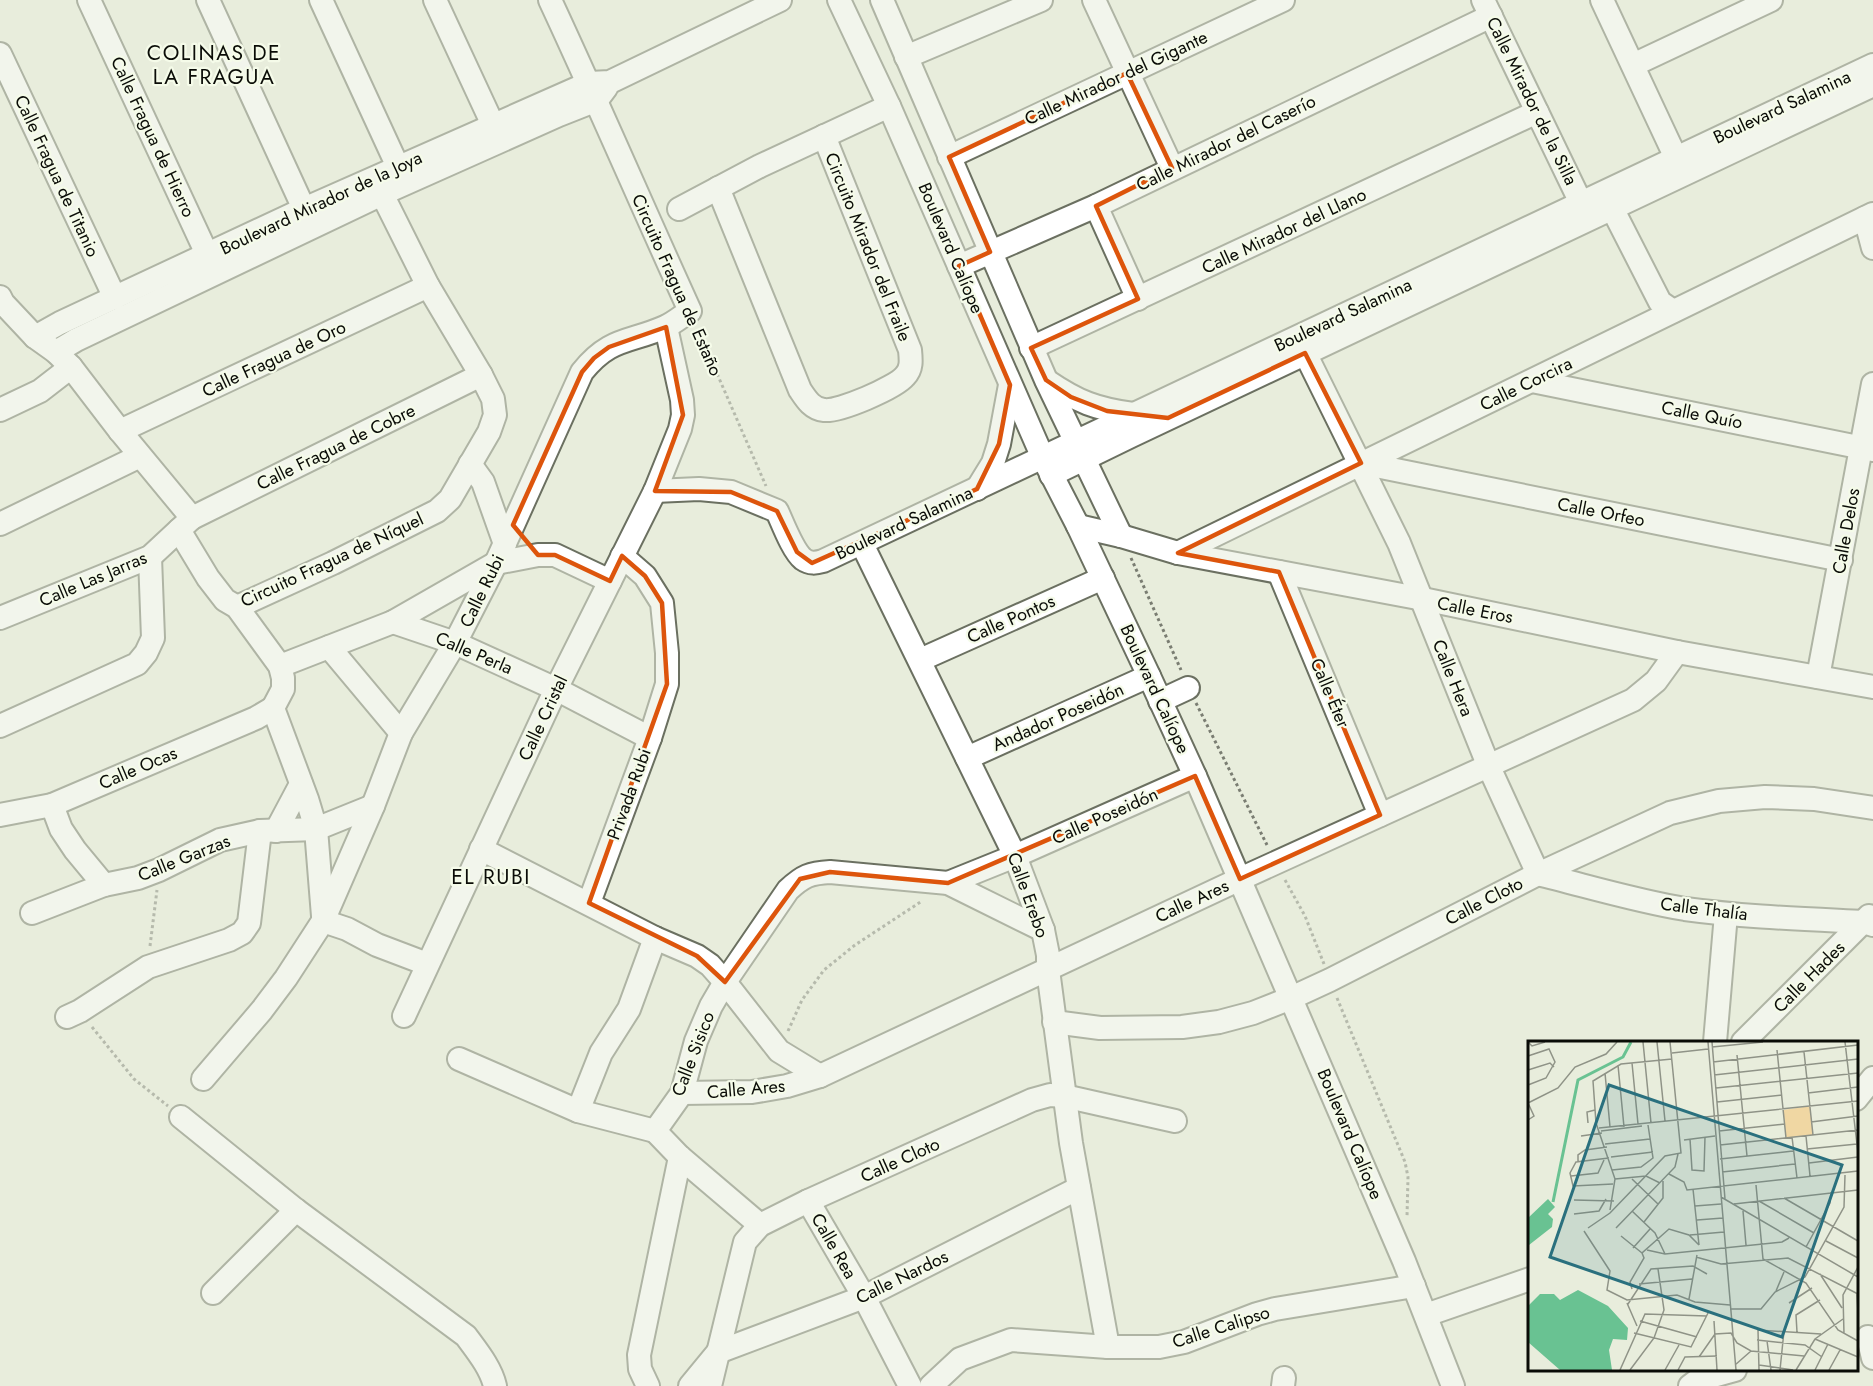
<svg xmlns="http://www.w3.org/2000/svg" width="1873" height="1386" viewBox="0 0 1873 1386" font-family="Jost,sans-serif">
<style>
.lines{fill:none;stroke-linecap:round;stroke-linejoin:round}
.minor-casing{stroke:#6b7061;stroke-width:26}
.path{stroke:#7a7d72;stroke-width:3;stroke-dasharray:3 3;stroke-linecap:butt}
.minor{stroke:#fff;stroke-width:22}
.marked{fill:none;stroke:#dd550c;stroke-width:4.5;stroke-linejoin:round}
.labels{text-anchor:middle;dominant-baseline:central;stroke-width:4.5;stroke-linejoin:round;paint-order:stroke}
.street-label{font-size:18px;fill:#0a0c07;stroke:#f5fbe9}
.quarter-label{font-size:21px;letter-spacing:1.5px;fill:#0a0c07;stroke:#f5fbe9}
.inset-river{fill:none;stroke:#69c292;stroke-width:3}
.inset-road{fill:none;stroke:#8f9387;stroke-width:1.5}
.view{fill:#2a707e;fill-opacity:0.15;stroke:#2a707e;stroke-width:3}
.inset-edge{fill:none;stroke:#0a0c07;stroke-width:3}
</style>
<rect width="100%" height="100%" fill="#e8eddc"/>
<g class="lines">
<g class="minor-casing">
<g id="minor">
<polyline points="89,0 213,267"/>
<polyline points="208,0 304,209"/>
<polyline points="321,0 398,167"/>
<polyline points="435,0 493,125"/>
<polyline points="839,0 889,106 1043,458 1078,526 1149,676 1195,776 1404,1261 1453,1386"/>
<polyline points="882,0 1046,380 1121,536"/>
<polyline points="1094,0 1172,168"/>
<polyline points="1483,0 1581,203"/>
<polyline points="1602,0 1676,158"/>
<polyline points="0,54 115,298"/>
<polyline points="906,57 1041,0"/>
<polyline points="1633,65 1771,0"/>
<polyline points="949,157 1283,0"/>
<path d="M718,188L800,390C806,399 812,409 824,410C839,412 895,388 905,376C912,369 911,360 910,350L824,136"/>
<polyline points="1096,206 1138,299"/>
<polyline points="1612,208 1660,302 1673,311"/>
<polyline points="679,209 760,166 889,106"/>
<polyline points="1865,218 1873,248"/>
<polyline points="959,266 1096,206 1491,16"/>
<polyline points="0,297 3,303 35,337 56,352 71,367 120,431 192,518 179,530 208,578 225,600 237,607 280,666 283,678 283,689 273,708 307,799 316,829 323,916"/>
<polyline points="35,337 60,323 304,209 589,83 610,82 780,0"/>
<polyline points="1031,348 1537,112"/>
<polyline points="56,352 76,340 382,194 559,115 597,100 606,88"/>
<path d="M1305,353L1399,543L1489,767L1538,874C1587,886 1636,901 1685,909C1744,917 1804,919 1864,922L1873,925"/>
<path d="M1047,381C1078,402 1096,409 1133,414"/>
<polyline points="1532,381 1873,450"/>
<polyline points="0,410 40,391 71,367"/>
<polyline points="120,431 428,286"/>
<polyline points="1361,463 1841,560"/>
<polyline points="470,464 483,482 505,544"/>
<polyline points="1051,475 1131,436 1873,85"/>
<polyline points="977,489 993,463 999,444 1010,385"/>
<path d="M655,491L699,489L731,492L777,511C783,524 793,551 803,559C810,564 816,563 823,561L1873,65"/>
<polyline points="192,518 481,375"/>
<polyline points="0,524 140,456"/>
<polyline points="1078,526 1121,536 1178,553 1423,599 1677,652 1873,687"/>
<polyline points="862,544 1015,856 1043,930 1048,955 1048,970 1071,1143 1108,1347"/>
<polyline points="1178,553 1873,214"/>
<polyline points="1279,572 1380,815"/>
<polyline points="237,607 333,563 437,511 450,499 489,432 495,415 493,399 481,375 428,286 382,194"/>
<polyline points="0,618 150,557 179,530"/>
<polyline points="393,622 455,643 556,689 650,738"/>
<polyline points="329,647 401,733"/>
<polyline points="920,660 1103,578"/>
<polyline points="280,666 393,622 496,563 538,555 555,555 610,581"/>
<polyline points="1818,677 1873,384"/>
<polyline points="1160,701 1188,688"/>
<polyline points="0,726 137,664 146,653 153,638 150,557"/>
<polyline points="967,758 1149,676"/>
<polyline points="52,805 61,829 75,850 104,885"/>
<polyline points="0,815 52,805 256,718 273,708"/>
<polyline points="276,831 301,784"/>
<polyline points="481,849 655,938 697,956 710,965 725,982 779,1051 820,1076"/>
<polyline points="948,883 1015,856 1195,776"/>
<polyline points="589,903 650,738 667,684 667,653 662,603 645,576 622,556"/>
<polyline points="32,913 104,885 138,878 159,870 220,840 260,831 316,829 373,806"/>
<polyline points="323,921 347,929 377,945 427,964"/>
<polyline points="404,1016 556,689 655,491 680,429 683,415 682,400 666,327"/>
<polyline points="67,1017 80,1011 148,967 229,940 242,933 249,923 260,831"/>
<polyline points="1054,1022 1100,1028 1182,1027 1219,1022 1253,1013 1291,998 1330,980 1538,874 1670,813 1719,801 1765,797 1814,799 1873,808"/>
<polyline points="1715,1042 1726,914"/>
<polyline points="1743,1042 1869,916"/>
<polyline points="459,1059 578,1111 655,1131"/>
<path d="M203,1079L262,1010L286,978L323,921L373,806L401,733L455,643L496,563L582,372C610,337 629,343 665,327C674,323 682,316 690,311C643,208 598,103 550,0"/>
<polyline points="682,1093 752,1092 787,1086 820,1076 1240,879 1633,700 1656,681 1677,652"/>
<polyline points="1856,1099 1873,1078"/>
<polyline points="578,1111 601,1053 629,1009 655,938"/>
<path d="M181,1117L296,1210L466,1336C477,1351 491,1368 495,1386"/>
<polyline points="680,1157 760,1225"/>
<polyline points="808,1201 864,1297 910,1386"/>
<polyline points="213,1293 296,1210"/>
<polyline points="1426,1315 1530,1279"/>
<polyline points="1868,1337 1873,1358"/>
<path d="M648,1386L640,1369L639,1355L680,1157L655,1131L682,1093L696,1041L711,1006L725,982L788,890C803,876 810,873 830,872L948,883L1043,930"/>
<polyline points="690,1386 718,1352 864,1297 1079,1188"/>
<polyline points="710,1386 745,1242 760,1225 808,1201 1032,1100 1050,1095 1064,1096 1175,1121"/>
<polyline points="931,1386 960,1359 1011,1340 1108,1347 1159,1347 1184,1342 1257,1314 1275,1309 1414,1286"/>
<polyline points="1283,1386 1284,1378"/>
<polyline points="1690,1386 1698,1380 1735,1370"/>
</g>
</g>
<g class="path">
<polyline points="698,330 766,486"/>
<polyline points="1131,558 1181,670"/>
<polyline points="1196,703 1267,845"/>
<polyline points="1285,880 1305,916 1324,964"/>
<polyline points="150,946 157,890"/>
<polyline points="1337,998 1405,1162 1408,1177 1407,1217"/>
<polyline points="92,1027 134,1079 168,1106"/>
<polyline points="788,1031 802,1000 824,970 855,945 922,901"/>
</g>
<use href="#minor" class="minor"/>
</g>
<path d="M0 0H1873V1386H0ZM1127,73L1172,168L1096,206L1138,299L1031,348L1046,380L1071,397L1107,411L1168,418L1305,353L1361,463L1178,553L1279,572L1380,815L1240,879L1195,776L948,883L830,872L800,879L725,982L697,956L589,903L667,684L662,603L645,576L622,556L610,581L555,555H538L513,525L582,372L594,358L609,347L666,327L683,415L655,491L731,492L777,511L797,552L812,563L977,489L999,444L1010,385L959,266L990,252L949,157Z" fill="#e8eddc" fill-opacity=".55" fill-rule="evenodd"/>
<path class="marked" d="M1127,73L1172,168L1096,206L1138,299L1031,348L1046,380L1071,397L1107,411L1168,418L1305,353L1361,463L1178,553L1279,572L1380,815L1240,879L1195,776L948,883L830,872L800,879L725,982L697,956L589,903L667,684L662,603L645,576L622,556L610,581L555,555H538L513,525L582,372L594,358L609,347L666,327L683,415L655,491L731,492L777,511L797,552L812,563L977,489L999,444L1010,385L959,266L990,252L949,157Z"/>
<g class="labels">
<g class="street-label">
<text transform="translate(1116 78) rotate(-25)">Calle Mirador del Gigante</text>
<text transform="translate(1532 101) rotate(64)">Calle Mirador de la Silla</text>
<text transform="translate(1782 107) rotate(-25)">Boulevard Salamina</text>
<text transform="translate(153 137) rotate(65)">Calle Fragua de Hierro</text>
<text transform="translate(1226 143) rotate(-26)">Calle Mirador del Caserío</text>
<text transform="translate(57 176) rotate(65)">Calle Fragua de Titanio</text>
<text transform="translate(321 203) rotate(-25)">Boulevard Mirador de la Joya</text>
<text transform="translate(1284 231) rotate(-25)">Calle Mirador del Llano</text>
<text transform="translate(868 247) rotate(68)">Circuito Mirador del Fraile</text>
<text transform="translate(951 248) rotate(67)">Boulevard Calíope</text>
<text transform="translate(677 285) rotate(66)">Circuito Fragua de Estaño</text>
<text transform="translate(1343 315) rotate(-25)">Boulevard Salamina</text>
<text transform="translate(274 359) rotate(-25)">Calle Fragua de Oro</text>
<text transform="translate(1526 384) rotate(-26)">Calle Corcira</text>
<text transform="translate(1702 415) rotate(11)">Calle Quío</text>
<text transform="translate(336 447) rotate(-26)">Calle Fragua de Cobre</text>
<text transform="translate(1601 512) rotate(11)">Calle Orfeo</text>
<text transform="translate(904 523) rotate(-25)">Boulevard Salamina</text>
<text transform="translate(1846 531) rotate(-80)">Calle Delos</text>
<text transform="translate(332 560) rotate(-25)">Circuito Fragua de Níquel</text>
<text transform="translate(93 579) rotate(-23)">Calle Las Jarras</text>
<text transform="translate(482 591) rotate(-64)">Calle Rubi</text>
<text transform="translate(1475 610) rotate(11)">Calle Eros</text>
<text transform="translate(1011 619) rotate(-24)">Calle Pontos</text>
<text transform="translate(474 653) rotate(23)">Calle Perla</text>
<text transform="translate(1453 678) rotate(68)">Calle Hera</text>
<text transform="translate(1155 689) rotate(65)">Boulevard Calíope</text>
<text transform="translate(1330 693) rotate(67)">Calle Éter</text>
<text transform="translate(1058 717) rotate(-24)">Andador Poseidón</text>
<text transform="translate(543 718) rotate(-65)">Calle Cristal</text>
<text transform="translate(138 768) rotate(-23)">Calle Ocas</text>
<text transform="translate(629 794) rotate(-70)">Privada Rubi</text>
<text transform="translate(1105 816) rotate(-24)">Calle Poseidón</text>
<text transform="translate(184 858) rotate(-22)">Calle Garzas</text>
<text transform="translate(1028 895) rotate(70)">Calle Erebo</text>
<text transform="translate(1192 901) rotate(-25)">Calle Ares</text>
<text transform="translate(1484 901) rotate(-27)">Calle Cloto</text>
<text transform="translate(1704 909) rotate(7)">Calle Thalía</text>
<text transform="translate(1809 977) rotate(-45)">Calle Hades</text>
<text transform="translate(693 1054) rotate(-69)">Calle Sisico</text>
<text transform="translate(746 1089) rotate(-5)">Calle Ares</text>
<text transform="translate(1350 1134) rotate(67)">Boulevard Calíope</text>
<text transform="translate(900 1160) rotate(-24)">Calle Cloto</text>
<text transform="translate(834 1246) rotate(60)">Calle Rea</text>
<text transform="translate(902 1277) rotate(-26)">Calle Nardos</text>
<text transform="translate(1221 1327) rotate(-18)">Calle Calipso</text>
</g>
<g class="quarter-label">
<text x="214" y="53">COLINAS DE<tspan x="214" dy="24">LA FRAGUA</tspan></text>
<text x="491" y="877">EL RUBI</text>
</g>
</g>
<g transform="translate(1528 1041)">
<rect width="330" height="330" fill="#e8eddc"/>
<path d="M282,65L285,94L258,97L255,69Z" fill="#f0d7a3"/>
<path d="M20,158L27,166L20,173L25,178L24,186L1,204L0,177ZM50,249L80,265L100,287L99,299L85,298L81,309L84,329H32L0,301V265L12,253H26L32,259Z" fill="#69c292"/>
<path class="inset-river" d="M25,161L50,39L95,16L103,1"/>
<path class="inset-road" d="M0,1L4,5L17,1M115,1L123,82M129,1L137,80M180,1L208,329M184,1L197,158M317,1L330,112M184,6L235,1M249,9L258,97M276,11L285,94M144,12L180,8M209,14L219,115M0,15L21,8L27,21L18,37L0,44M185,21L330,4M104,22L110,83M90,24L96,86M0,29L22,22L26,26M77,32L82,86M186,34L330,18M188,47L330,32M280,52L330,46M189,61L254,54M0,62L30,47L47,26L78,13L89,1M0,79L6,75L0,62M283,81L330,75M60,82L59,71L67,69M71,87L330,60M73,90L114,85M191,90L257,83M53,95L74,92M278,95L282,135M264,96L269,137M162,98L164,129L176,130L177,96M156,99L187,95M77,103L122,98M192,104L330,89M279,108L329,103M83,116L125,111M81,117L48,121L42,132L45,145L85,143M192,118L265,110M50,121V114L57,109L79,106M281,122L330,116M84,129L113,126L125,117L120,84M194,131L267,123M141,133L156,141L159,149L330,130M43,135L70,132L76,119M87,138L118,135L132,142M104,138L130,163M228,144L235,218L278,242L310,289L330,300M165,148L171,204M193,156L330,236M256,157L330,200M46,159L86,160M231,160L286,192M206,163L330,149M167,165L193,163M82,169L87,138L68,82L65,40L93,23L144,18M104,170L127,192L137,213M215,170L218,204M46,173L71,170L78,158M169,179L195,177M116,181L135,157V140M60,187L82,172L137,115L153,112L142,1M88,187L147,126L150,113M56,190L82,230L79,249L99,259L149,254L167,261L202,264M162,194L196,191M93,195L114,212M298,200L330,217M278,206L302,162L303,151M105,207L122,188M119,209L137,213L254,201L261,197M168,216L193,223L260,217L330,253M292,233L314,267M111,243L164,238M104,248L102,241L116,217L114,212L141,188L161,194L171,204M248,250L256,231M329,253L330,272M161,258L169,214M99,262L109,285M261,262L284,247M100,263L123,228L165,225L179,233M202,268H233L247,251L277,236L316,166L317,134M112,280L169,296M186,280L189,329M269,291L268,274L292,259M106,292L163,306L181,270M316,293L315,254L330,226M287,298L330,316M229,299L277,304L294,316M239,300L243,329M171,316L187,293L203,292L209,302L223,310L276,315M207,324L223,310M231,324L265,329M92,329L117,273L179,275M102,329L126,297L136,269L130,228M137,329L151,304M150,329L157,316L189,315M231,329L230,289L293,293M252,329L256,290M268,329L287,298L315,278M287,329L300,303M301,329L312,309"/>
<path class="view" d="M81,44L314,124L254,296L22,216Z"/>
<rect width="330" height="330" class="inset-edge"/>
</g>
</svg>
